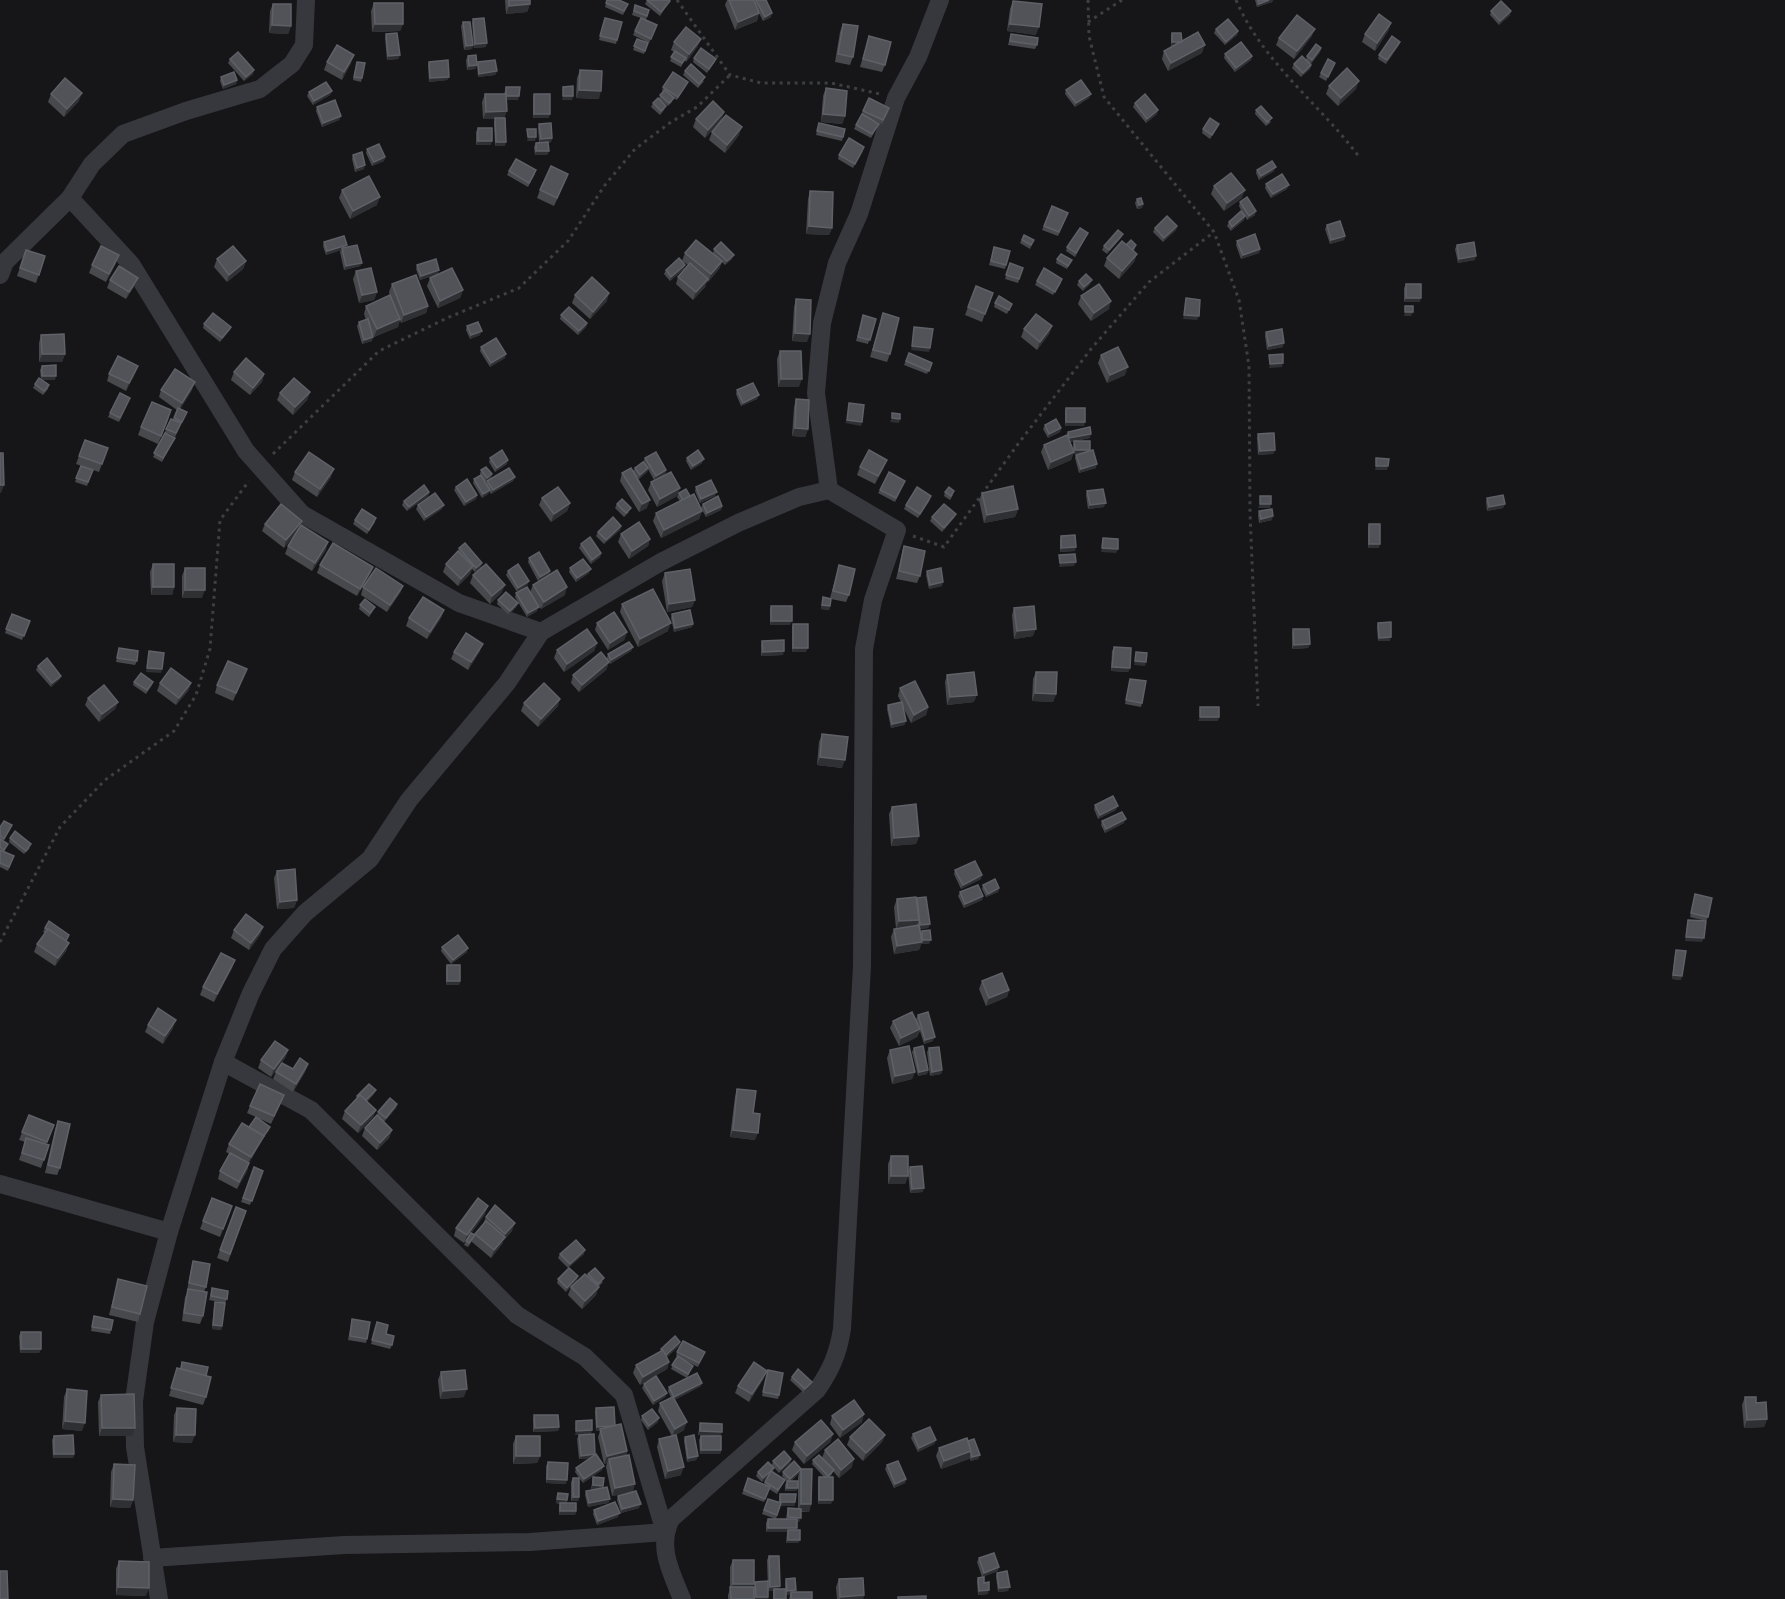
<svg xmlns="http://www.w3.org/2000/svg" width="1785" height="1599" viewBox="0 0 1785 1599" font-family="Commissioner,sans-serif">
<style>
.lines{fill:none;stroke-linecap:round;stroke-linejoin:round}
.path{stroke:#3d3f44;stroke-width:3;stroke-dasharray:3 4.5;stroke-linecap:butt}
.street{stroke:#37383d;stroke-width:18}
.wall{fill:#47494d}
.shaded-wall{fill:#2f3033}
.building{fill:#525359;stroke:#5f6168;stroke-width:1.5}
</style>
<rect width="100%" height="100%" fill="#161618"/>
<g class="lines">
<g class="path">
<polyline points="677,0 730,75 761,83 831,83 880,94"/>
<polyline points="1088,0 1089,36 1104,97 1214,232 1239,300 1249,366 1250,513 1258,706"/>
<path d="M1236,0C1263,63 1320,104 1360,158"/>
<polyline points="1088,22 1122,0"/>
<polyline points="273,454 379,351 447,318 519,288 568,241 605,185 635,149 671,122 697,107 730,75"/>
<polyline points="913,536 944,547 1018,444 1091,349 1149,282 1214,232"/>
<polyline points="0,942 60,827 105,780 174,731 196,695 210,649 220,520 249,481"/>
</g>
<g class="street">
<polyline points="70,198 92,164 123,134 186,111 260,89 292,64 304,45 306,0"/>
<polyline points="0,275 5,262 70,198 131,264 246,451 302,514 459,603 541,632"/>
<polyline points="0,1184 169,1232"/>
<polyline points="152,1558 344,1545 530,1542 665,1532 624,1395 585,1357 517,1315 311,1110 223,1062"/>
<polyline points="159,1599 135,1447 134,1401 145,1322 169,1232 223,1062 251,993 273,949 305,913 370,859 409,800 507,683 541,632 661,562 738,523 799,497 829,490 816,393 822,323 837,263 859,214 896,98 918,57 940,0"/>
<path d="M682,1599C671,1572 657,1547 671,1519L817,1390C831,1370 838,1354 842,1329L862,966L864,649L873,600L897,530L829,490"/>
</g>
</g>
<g class="wall">
<polygon points="505,0 530,0 530,4 527,12 506,14"/>
<polygon points="607,0 628,4 623,15 605,7"/>
<polygon points="647,0 668,4 660,16 645,4"/>
<polygon points="727,0 766,0 771,17 763,21 759,13 757,21 735,30 725,5"/>
<polygon points="1255,0 1273,0 1272,2 1257,7"/>
<polygon points="1013,1 1036,35 1007,31 1010,9"/>
<polygon points="374,3 403,24 400,31 372,32 371,11"/>
<polygon points="273,4 291,26 288,34 269,33 270,11"/>
<polygon points="635,5 649,10 646,20 657,25 649,43 633,35 641,18 632,15"/>
<polygon points="1491,11 1510,15 1499,25 1490,15"/>
<polygon points="473,19 486,47 474,48 472,23"/>
<polygon points="463,22 473,45 472,49 464,50 461,26"/>
<polygon points="604,22 622,22 616,44 599,40"/>
<polygon points="1391,23 1388,31 1375,51 1362,42 1365,34"/>
<polygon points="843,24 853,57 850,65 835,62 840,32"/>
<polygon points="1216,29 1238,31 1237,35 1225,45 1214,33"/>
<polygon points="1172,33 1182,41 1202,53 1168,71 1162,59 1164,51 1173,46 1171,46 1171,37"/>
<polygon points="386,34 400,55 398,59 387,60 385,38"/>
<polygon points="1011,34 1037,45 1035,49 1008,45"/>
<polygon points="869,36 885,65 882,72 860,67"/>
<polygon points="1312,36 1294,59 1276,45 1279,38"/>
<polygon points="637,39 648,43 644,54 633,50"/>
<polygon points="674,42 698,46 686,62 685,60 681,67 670,61 674,52 671,50"/>
<polygon points="1399,45 1386,64 1378,59 1379,55"/>
<polygon points="1321,48 1320,52 1311,64 1307,61 1311,65 1310,69 1301,77 1292,68 1294,64 1306,60 1307,56"/>
<polygon points="1225,54 1252,56 1251,60 1235,72 1224,58"/>
<polygon points="468,56 477,65 475,69 467,70 466,60"/>
<polygon points="694,58 716,59 714,63 707,73 693,62"/>
<polygon points="230,59 253,74 244,81 228,63"/>
<polygon points="327,62 351,63 342,80 324,70"/>
<polygon points="357,62 362,78 361,82 353,80"/>
<polygon points="429,62 449,77 447,80 429,82 428,65"/>
<polygon points="478,62 497,71 495,75 478,77 477,66"/>
<polygon points="1335,63 1326,81 1319,77 1321,73"/>
<polygon points="580,70 599,99 576,98 577,78"/>
<polygon points="685,71 704,81 698,88 683,75"/>
<polygon points="221,77 237,80 236,84 223,89 220,81"/>
<polygon points="688,82 686,86 677,100 673,98 672,102 668,106 659,99 660,95 663,92 662,91 663,87"/>
<polygon points="1329,86 1356,89 1338,106 1326,94"/>
<polygon points="506,87 518,100 506,100 504,118 505,146 495,146 494,122 495,119 483,119 482,102 485,94 504,94"/>
<polygon points="826,88 845,116 842,124 821,122 823,96"/>
<polygon points="1066,90 1089,98 1075,107 1065,94"/>
<polygon points="332,91 330,95 313,105 307,96 309,92"/>
<polygon points="51,94 79,101 64,117 48,102"/>
<polygon points="534,94 549,118 533,118 533,98"/>
<polygon points="653,103 666,106 664,110 660,115 651,107"/>
<polygon points="1135,103 1157,114 1146,123 1133,107"/>
<polygon points="317,107 341,116 339,120 322,127 316,111"/>
<polygon points="1256,110 1271,122 1266,126 1255,114"/>
<polygon points="863,111 888,112 882,124 866,117 879,124 871,138 854,129"/>
<polygon points="724,112 721,120 705,138 693,127 696,119"/>
<polygon points="819,123 843,137 842,141 816,135"/>
<polygon points="539,124 552,138 551,142 548,143 549,151 547,155 535,155 534,147 536,143 539,142 538,128"/>
<polygon points="478,128 491,145 476,145 476,132"/>
<polygon points="1217,128 1210,139 1202,133 1203,129"/>
<polygon points="712,132 739,135 725,153 709,140"/>
<polygon points="367,149 385,157 384,161 372,166 366,153"/>
<polygon points="863,151 853,168 838,159 839,155"/>
<polygon points="353,155 364,169 355,172 352,159"/>
<polygon points="1257,170 1274,171 1259,180 1256,173"/>
<polygon points="509,171 535,174 528,187 507,175"/>
<polygon points="565,182 554,206 537,198 540,190"/>
<polygon points="1266,184 1287,189 1271,198 1265,188"/>
<polygon points="1214,186 1242,198 1224,211 1211,194"/>
<polygon points="342,190 377,205 350,219 339,198"/>
<polygon points="810,191 832,228 829,235 806,234 808,199"/>
<polygon points="1137,199 1143,204 1142,208 1137,209 1135,203"/>
<polygon points="1240,202 1255,215 1247,220 1245,216 1244,220 1231,231 1227,226 1229,222 1243,214 1239,206"/>
<polygon points="1052,206 1068,213 1058,236 1042,230"/>
<polygon points="1327,225 1345,236 1344,240 1330,244 1325,229"/>
<polygon points="1177,226 1176,230 1163,242 1153,232 1155,228"/>
<polygon points="1088,233 1075,257 1066,251 1067,247"/>
<polygon points="1123,234 1121,238 1107,254 1102,250 1104,246"/>
<polygon points="1024,235 1034,240 1030,249 1020,243"/>
<polygon points="1237,241 1260,249 1259,253 1241,259 1236,245"/>
<polygon points="324,242 345,248 362,263 360,266 344,270 340,252 341,250 326,255 323,246"/>
<polygon points="1126,245 1136,245 1134,251 1137,254 1134,262 1119,279 1104,266 1107,258"/>
<polygon points="1457,245 1475,260 1458,263 1455,249"/>
<polygon points="994,247 1010,251 1005,269 989,265"/>
<polygon points="714,249 732,259 725,265 722,262 719,269 708,282 707,281 705,287 693,300 676,284 678,277 688,265 682,261 685,253 719,259 713,253"/>
<polygon points="26,250 45,256 36,283 17,276"/>
<polygon points="217,259 246,261 243,269 227,282 214,267"/>
<polygon points="1057,259 1072,260 1067,269 1056,263"/>
<polygon points="116,263 106,282 89,273 92,265"/>
<polygon points="1010,263 1023,268 1018,283 1005,279"/>
<polygon points="417,265 438,274 420,280 416,269"/>
<polygon points="684,269 670,281 664,274 666,270"/>
<polygon points="356,271 377,292 374,300 359,303 353,279"/>
<polygon points="138,278 135,285 126,299 107,288 110,280"/>
<polygon points="430,278 463,290 460,298 438,308 427,286"/>
<polygon points="1037,281 1061,283 1053,295 1035,285"/>
<polygon points="1079,281 1090,284 1083,291 1077,285"/>
<polygon points="392,284 428,306 426,313 401,323 400,320 398,327 374,337 373,335 372,341 362,344 357,326 359,322 366,320 364,314 366,306 390,296 389,292"/>
<polygon points="1406,284 1420,302 1404,302 1404,288"/>
<polygon points="976,286 993,293 982,322 965,315"/>
<polygon points="575,295 607,301 590,319 572,303"/>
<polygon points="1081,296 1109,309 1091,321 1078,304"/>
<polygon points="796,299 807,342 792,341 794,307"/>
<polygon points="995,303 1012,304 1007,314 994,307"/>
<polygon points="883,313 890,354 887,362 870,357"/>
<polygon points="561,315 587,323 586,327 578,335 560,319"/>
<polygon points="862,319 876,319 868,344 856,341"/>
<polygon points="204,324 231,327 230,330 220,342 203,328"/>
<polygon points="467,326 480,335 470,339 466,330"/>
<polygon points="1052,326 1049,334 1037,350 1021,337 1024,329"/>
<polygon points="1266,332 1283,347 1267,350 1265,336"/>
<polygon points="41,335 65,354 62,362 39,362 39,343"/>
<polygon points="481,347 505,358 490,367 480,351"/>
<polygon points="780,351 799,387 778,387 777,359"/>
<polygon points="909,353 932,363 927,374 904,365"/>
<polygon points="1101,355 1125,375 1107,383 1098,363"/>
<polygon points="42,366 55,380 43,380 49,385 48,389 43,395 33,388 35,384 41,379 40,370"/>
<polygon points="138,366 126,391 107,381 109,374"/>
<polygon points="234,372 264,374 262,382 250,395 231,380"/>
<polygon points="161,390 192,390 180,409 187,412 175,437 167,433 173,442 162,462 153,457 165,433 165,432 166,429 173,420 177,410 159,397"/>
<polygon points="737,390 757,399 741,406 736,394"/>
<polygon points="310,392 307,400 293,415 277,400 280,393"/>
<polygon points="130,398 119,422 108,417 110,413"/>
<polygon points="796,399 808,429 805,437 792,436 794,407"/>
<polygon points="1066,408 1084,426 1065,426 1065,412"/>
<polygon points="169,418 158,444 138,435 141,427"/>
<polygon points="1045,425 1061,428 1060,432 1048,438 1043,429"/>
<polygon points="1068,432 1090,438 1070,442 1073,450 1073,445 1074,441 1090,451 1096,468 1079,473 1075,458 1076,455 1077,454 1073,454 1071,460 1048,470 1041,452 1044,445 1066,436"/>
<polygon points="1258,434 1275,450 1273,454 1258,455 1257,438"/>
<polygon points="85,440 108,448 99,472 76,464"/>
<polygon points="490,458 507,464 495,472 489,462"/>
<polygon points="645,458 666,470 665,474 654,480 648,469 647,472 639,479 635,475 647,508 639,512 620,481 622,473 633,471 635,468 645,465 643,462"/>
<polygon points="687,458 702,463 691,470 686,461"/>
<polygon points="81,466 93,470 87,486 75,482"/>
<polygon points="860,467 884,467 875,484 857,475"/>
<polygon points="481,470 491,478 485,482 483,479 486,484 487,481 515,477 513,481 491,494 489,491 488,494 482,498 473,483 474,479 481,476 480,474"/>
<polygon points="295,472 331,477 317,497 292,480"/>
<polygon points="905,481 895,502 878,493 880,490"/>
<polygon points="651,482 680,488 677,496 657,507 648,490"/>
<polygon points="456,487 477,495 476,499 464,506 454,490"/>
<polygon points="696,487 715,496 700,503 695,491"/>
<polygon points="1087,491 1104,507 1088,509 1086,495"/>
<polygon points="429,492 428,496 407,511 402,505 404,501"/>
<polygon points="945,492 953,495 950,500 944,496"/>
<polygon points="679,493 690,496 702,511 699,519 661,538 653,521 656,513 680,501 677,497"/>
<polygon points="982,493 1018,509 1015,517 984,523 979,500"/>
<polygon points="542,498 570,503 567,511 551,522 539,505"/>
<polygon points="1487,498 1505,504 1503,508 1487,511 1486,502"/>
<polygon points="930,500 918,518 904,509 906,505"/>
<polygon points="617,504 629,512 624,517 615,508"/>
<polygon points="703,504 722,506 721,510 706,517 701,508"/>
<polygon points="418,505 442,509 424,521 416,509"/>
<polygon points="1259,511 1272,520 1259,523 1258,515"/>
<polygon points="956,514 954,518 942,532 930,521 932,517"/>
<polygon points="355,520 375,522 367,534 353,524"/>
<polygon points="265,524 299,528 284,548 262,531"/>
<polygon points="1369,524 1379,548 1368,548 1368,528"/>
<polygon points="621,526 620,530 604,544 596,536 598,532"/>
<polygon points="621,534 650,539 648,546 629,559 618,542"/>
<polygon points="1061,536 1075,551 1060,552 1060,540"/>
<polygon points="581,544 601,553 600,557 591,564 579,548"/>
<polygon points="288,546 326,550 312,571 285,554"/>
<polygon points="904,546 920,576 917,583 896,579 902,554"/>
<polygon points="459,548 481,567 475,572 472,569 470,574 458,586 443,572 446,564 458,551"/>
<polygon points="529,558 550,571 549,575 538,581 528,562"/>
<polygon points="153,564 174,587 172,595 151,595 150,572"/>
<polygon points="320,565 373,567 370,574 357,596 317,573"/>
<polygon points="839,565 849,595 846,602 831,599 829,610 821,609 823,597 830,598"/>
<polygon points="185,568 202,598 182,598 182,576"/>
<polygon points="570,568 589,573 576,582 569,572"/>
<polygon points="508,571 529,581 527,585 517,592 506,575"/>
<polygon points="927,571 942,586 929,589 926,575"/>
<polygon points="665,573 695,600 692,607 667,612 662,581"/>
<polygon points="473,575 502,592 490,604 470,583"/>
<polygon points="533,585 565,595 541,609 530,592"/>
<polygon points="403,586 400,593 387,612 361,595 363,587"/>
<polygon points="516,593 537,611 527,617 515,597"/>
<polygon points="498,600 518,603 516,607 509,615 497,604"/>
<polygon points="622,604 668,631 638,647 620,612"/>
<polygon points="360,605 373,611 369,617 359,609"/>
<polygon points="771,606 790,625 770,625 770,610"/>
<polygon points="1014,608 1033,636 1014,639 1012,615"/>
<polygon points="444,610 441,618 427,639 406,626 409,618"/>
<polygon points="12,614 30,621 22,640 5,633"/>
<polygon points="672,614 693,624 692,627 674,632 671,618"/>
<polygon points="597,623 627,632 624,640 608,650 595,630"/>
<polygon points="1378,623 1390,641 1378,641 1377,627"/>
<polygon points="793,624 806,652 792,652 792,627"/>
<polygon points="1293,629 1310,644 1308,648 1292,649 1292,633"/>
<polygon points="762,641 783,655 761,656 761,645"/>
<polygon points="597,643 594,651 564,672 554,658 557,650"/>
<polygon points="633,647 631,651 610,664 609,662 606,670 579,692 571,683 573,675 607,658 608,654"/>
<polygon points="1114,647 1130,668 1128,672 1111,671 1112,651"/>
<polygon points="119,648 137,661 135,665 116,662"/>
<polygon points="480,651 468,670 451,659 454,652"/>
<polygon points="38,666 60,679 51,687 36,670"/>
<polygon points="247,669 233,701 215,693 217,685"/>
<polygon points="1036,672 1056,694 1053,702 1032,701 1033,679"/>
<polygon points="947,675 974,702 947,705 945,682"/>
<polygon points="1130,679 1142,703 1141,707 1125,704"/>
<polygon points="134,682 153,682 152,685 146,694 133,685"/>
<polygon points="160,683 191,683 188,691 176,705 157,691"/>
<polygon points="900,688 928,707 926,715 911,723 902,705 906,721 904,725 891,728 887,709 888,705 901,702 898,696"/>
<polygon points="88,698 118,702 115,709 99,722 85,705"/>
<polygon points="524,703 558,706 538,727 521,711"/>
<polygon points="822,734 842,768 817,765 819,742"/>
<polygon points="1095,805 1116,810 1098,819 1094,809"/>
<polygon points="892,807 919,836 916,844 891,846 889,814"/>
<polygon points="1102,821 1124,823 1105,833 1101,825"/>
<polygon points="12,825 3,841 8,844 4,852 14,856 8,871 0,867 0,827"/>
<polygon points="10,838 30,848 24,854 9,842"/>
<polygon points="955,870 981,879 961,889 954,874"/>
<polygon points="277,871 297,900 294,908 277,909 274,878"/>
<polygon points="983,885 999,888 998,892 986,897 982,889"/>
<polygon points="960,892 983,896 982,900 964,908 958,896"/>
<polygon points="1695,894 1708,917 1706,921 1690,917"/>
<polygon points="916,897 930,924 928,928 920,929 921,933 922,931 929,944 921,944 919,950 894,954 891,937 894,929 896,929 894,907 897,899"/>
<polygon points="263,927 260,935 249,950 231,938 234,930"/>
<polygon points="45,928 69,935 66,941 69,943 66,951 55,966 34,952 37,944 45,933 43,932"/>
<polygon points="442,947 467,952 451,964 441,951"/>
<polygon points="1676,950 1681,980 1672,979 1675,954"/>
<polygon points="235,960 232,968 214,1002 200,995 203,987"/>
<polygon points="447,965 460,981 459,985 446,985 446,969"/>
<polygon points="982,981 1009,990 1007,997 986,1006 979,989"/>
<polygon points="918,1015 933,1041 924,1044 920,1031 917,1037 899,1046 890,1028 893,1021 918,1024 916,1019"/>
<polygon points="148,1025 173,1028 163,1044 145,1032"/>
<polygon points="914,1048 928,1070 927,1074 918,1076 912,1052"/>
<polygon points="929,1048 942,1070 941,1074 930,1076 927,1052"/>
<polygon points="288,1050 285,1058 271,1077 258,1068 261,1060"/>
<polygon points="890,1050 915,1072 912,1079 892,1084 887,1058"/>
<polygon points="308,1064 305,1072 293,1092 273,1079 276,1072 293,1069"/>
<polygon points="737,1089 753,1113 755,1140 730,1137 735,1097"/>
<polygon points="374,1094 367,1102 376,1110 373,1117 358,1133 342,1119 345,1111 356,1099 357,1096"/>
<polygon points="281,1103 271,1124 260,1119 269,1130 262,1140 249,1163 247,1171 237,1189 218,1179 220,1171 230,1154 226,1152 229,1144 249,1127 256,1117 247,1113 250,1106"/>
<polygon points="397,1104 396,1108 384,1122 392,1130 389,1138 377,1150 362,1136 365,1128 377,1115 378,1112"/>
<polygon points="29,1115 54,1125 46,1144 49,1145 41,1168 19,1160 25,1142 19,1140"/>
<polygon points="58,1121 60,1168 57,1175 45,1173 55,1129"/>
<polygon points="891,1156 908,1171 910,1167 923,1192 910,1193 908,1172 908,1176 905,1184 888,1184 888,1164"/>
<polygon points="254,1167 263,1171 250,1205 241,1202"/>
<polygon points="212,1198 232,1206 220,1237 200,1229"/>
<polygon points="246,1211 228,1262 217,1258 220,1250"/>
<polygon points="485,1214 464,1243 454,1236 456,1228"/>
<polygon points="486,1217 512,1231 503,1241 502,1244 491,1258 472,1242 472,1241 468,1247 464,1245 466,1241 474,1235 483,1224"/>
<polygon points="560,1254 584,1254 568,1268 558,1258"/>
<polygon points="193,1261 206,1287 204,1292 203,1316 200,1324 182,1321 185,1297 188,1291 187,1291 191,1269"/>
<polygon points="588,1274 603,1282 598,1287 596,1295 582,1309 568,1295 571,1287 587,1276"/>
<polygon points="118,1279 140,1314 138,1322 109,1315"/>
<polygon points="558,1279 577,1280 566,1292 557,1283"/>
<polygon points="212,1288 227,1299 225,1303 209,1300"/>
<polygon points="215,1302 222,1326 221,1330 212,1329 214,1306"/>
<polygon points="94,1316 111,1330 110,1334 91,1331"/>
<polygon points="352,1319 367,1339 366,1343 348,1340"/>
<polygon points="377,1322 386,1334 392,1345 390,1349 371,1344"/>
<polygon points="21,1332 41,1349 39,1353 20,1353 19,1336"/>
<polygon points="680,1342 679,1346 667,1357 669,1362 667,1369 640,1385 633,1373 636,1365 660,1352 661,1349"/>
<polygon points="677,1352 703,1356 698,1367 680,1358 693,1366 687,1378 671,1369 677,1356 676,1356"/>
<polygon points="182,1362 206,1376 206,1397 203,1405 169,1396 177,1368 180,1369"/>
<polygon points="768,1370 779,1395 778,1399 762,1396"/>
<polygon points="441,1372 464,1397 440,1399 438,1380"/>
<polygon points="792,1377 810,1386 804,1393 790,1380"/>
<polygon points="764,1378 749,1402 735,1393 738,1386"/>
<polygon points="702,1383 701,1386 674,1400 684,1430 674,1436 681,1475 665,1479 657,1447 659,1439 672,1436 658,1411 660,1403 671,1397 668,1391 669,1387"/>
<polygon points="644,1384 667,1393 665,1397 653,1405 642,1388"/>
<polygon points="67,1389 82,1431 62,1429 64,1397"/>
<polygon points="101,1395 132,1436 99,1436 98,1402"/>
<polygon points="1745,1397 1756,1403 1767,1419 1764,1427 1744,1428 1742,1405"/>
<polygon points="177,1408 192,1443 173,1442 174,1415"/>
<polygon points="596,1408 615,1426 627,1451 626,1456 633,1492 639,1508 621,1513 617,1500 618,1496 632,1492 612,1496 606,1467 607,1463 604,1464 598,1437 600,1431 596,1431 595,1412"/>
<polygon points="534,1415 559,1427 558,1431 533,1432 533,1419"/>
<polygon points="642,1416 658,1422 648,1430 641,1420"/>
<polygon points="832,1416 862,1422 840,1438 830,1424"/>
<polygon points="700,1423 720,1436 721,1450 720,1454 700,1454 699,1440 701,1436 720,1436 698,1435"/>
<polygon points="833,1434 830,1442 804,1464 792,1450 795,1442"/>
<polygon points="913,1434 936,1440 934,1444 918,1452 911,1438"/>
<polygon points="579,1435 595,1455 602,1470 583,1483 575,1472 576,1468 590,1458 579,1459 577,1439"/>
<polygon points="885,1435 882,1442 863,1461 847,1445 850,1437"/>
<polygon points="54,1436 74,1454 73,1458 53,1458 52,1440"/>
<polygon points="516,1436 540,1456 537,1463 513,1464 513,1444"/>
<polygon points="685,1437 698,1456 696,1460 687,1462 684,1441"/>
<polygon points="968,1441 980,1455 978,1459 971,1461 969,1457 969,1459 941,1469 936,1456 939,1448"/>
<polygon points="825,1450 852,1467 839,1478 833,1471 832,1474 830,1477 831,1504 818,1504 818,1481 819,1477 824,1477 812,1464 813,1460 822,1458"/>
<polygon points="791,1459 790,1463 779,1473 772,1465 773,1461"/>
<polygon points="548,1462 566,1484 546,1483 546,1466"/>
<polygon points="114,1464 133,1500 130,1508 110,1507 111,1472"/>
<polygon points="887,1465 906,1479 905,1483 894,1488 885,1469"/>
<polygon points="801,1469 811,1504 809,1512 801,1512 799,1522 797,1522 796,1530 800,1540 798,1543 786,1543 787,1532 766,1532 766,1523 768,1519 786,1519 787,1512 788,1508 798,1509 798,1477 799,1473 791,1481 798,1488 796,1491 785,1491 785,1485 787,1481 782,1476 783,1472"/>
<polygon points="758,1472 772,1472 785,1480 777,1494 769,1489 764,1502 742,1494 748,1478 764,1484 767,1477 762,1482 756,1476"/>
<polygon points="593,1477 603,1486 603,1488 610,1499 608,1503 588,1507 585,1495 586,1491 594,1490 591,1489"/>
<polygon points="573,1478 579,1497 578,1501 571,1501 571,1482"/>
<polygon points="558,1493 567,1500 567,1503 576,1511 575,1515 559,1515 559,1507 560,1504 556,1503"/>
<polygon points="780,1494 795,1502 794,1506 780,1506 776,1519 762,1514 768,1499 779,1502"/>
<polygon points="594,1510 618,1517 597,1525 593,1514"/>
<polygon points="769,1556 779,1589 785,1589 785,1583 786,1579 796,1590 795,1592 812,1599 789,1599 790,1595 786,1595 786,1599 773,1599 773,1591 768,1591 767,1560"/>
<polygon points="979,1558 998,1571 982,1577 977,1562"/>
<polygon points="733,1560 753,1587 754,1587 755,1582 768,1597 768,1599 754,1599 754,1589 754,1599 728,1599 728,1595 730,1589 730,1567"/>
<polygon points="119,1561 146,1596 116,1595 116,1569"/>
<polygon points="997,1573 1008,1591 998,1592 996,1577"/>
<polygon points="978,1578 984,1583 988,1594 978,1595 977,1581"/>
<polygon points="839,1579 864,1595 863,1599 837,1599 836,1587"/>
</g>
<g class="shaded-wall">
<polygon points="1269,0 1273,0 1272,2 1257,7 1259,4"/>
<polygon points="530,4 527,12 506,14 509,6"/>
<polygon points="1511,11 1510,15 1499,25 1500,21"/>
<polygon points="759,13 757,21 735,30 738,22"/>
<polygon points="772,13 771,17 763,21 765,17"/>
<polygon points="1391,23 1388,31 1375,51 1377,43"/>
<polygon points="375,24 403,24 400,31 372,32"/>
<polygon points="1010,24 1039,27 1036,35 1007,31"/>
<polygon points="272,25 291,26 288,34 269,33"/>
<polygon points="1315,29 1312,36 1294,59 1297,51"/>
<polygon points="1238,31 1237,35 1225,45 1226,42"/>
<polygon points="701,39 698,46 686,62 689,54"/>
<polygon points="1172,42 1182,42 1180,46 1171,46"/>
<polygon points="1400,42 1399,45 1386,64 1387,60"/>
<polygon points="487,43 486,47 474,48 475,44"/>
<polygon points="473,45 472,49 464,50 466,46"/>
<polygon points="1205,45 1202,53 1168,71 1171,63"/>
<polygon points="1321,48 1320,52 1311,64 1312,60"/>
<polygon points="354,55 351,63 342,80 344,72"/>
<polygon points="400,55 398,59 387,60 388,56"/>
<polygon points="1252,56 1251,60 1235,72 1236,68"/>
<polygon points="477,65 475,69 467,70 469,66"/>
<polygon points="1311,65 1310,69 1301,77 1303,73"/>
<polygon points="254,70 253,74 244,81 246,77"/>
<polygon points="497,71 495,75 478,77 479,74"/>
<polygon points="449,77 447,80 429,82 430,78"/>
<polygon points="237,80 236,84 223,89 224,85"/>
<polygon points="1359,81 1356,89 1338,106 1341,98"/>
<polygon points="579,90 601,91 599,99 576,98"/>
<polygon points="332,91 330,95 313,105 314,101"/>
<polygon points="82,93 79,101 64,117 67,109"/>
<polygon points="1091,94 1089,98 1075,107 1076,103"/>
<polygon points="506,96 519,96 518,100 504,100"/>
<polygon points="563,96 573,96 572,100 562,100"/>
<polygon points="1158,110 1157,114 1146,123 1147,119"/>
<polygon points="507,111 504,119 483,119 486,112"/>
<polygon points="724,112 721,120 705,138 708,130"/>
<polygon points="534,114 550,114 549,118 533,118"/>
<polygon points="823,114 845,116 842,124 821,122"/>
<polygon points="341,116 339,120 322,127 323,123"/>
<polygon points="742,127 739,135 725,153 727,145"/>
<polygon points="528,137 536,137 535,141 527,141"/>
<polygon points="552,138 551,142 539,143 541,139"/>
<polygon points="478,141 492,141 491,145 476,145"/>
<polygon points="496,142 506,142 505,146 495,146"/>
<polygon points="536,151 549,151 547,155 535,155"/>
<polygon points="385,157 384,161 372,166 374,162"/>
<polygon points="365,165 364,169 355,172 357,168"/>
<polygon points="1276,167 1274,171 1259,180 1261,176"/>
<polygon points="1289,185 1287,189 1271,198 1273,194"/>
<polygon points="1245,190 1242,198 1224,211 1227,203"/>
<polygon points="380,197 377,205 350,219 353,211"/>
<polygon points="1143,204 1142,208 1137,209 1139,205"/>
<polygon points="1256,211 1255,215 1247,220 1249,216"/>
<polygon points="1245,216 1244,220 1231,231 1232,227"/>
<polygon points="809,226 832,228 829,235 806,234"/>
<polygon points="1177,226 1176,230 1163,242 1164,238"/>
<polygon points="1123,234 1121,238 1107,254 1109,250"/>
<polygon points="1345,236 1344,240 1330,244 1331,240"/>
<polygon points="347,245 345,249 326,255 327,251"/>
<polygon points="1260,249 1259,253 1241,259 1243,255"/>
<polygon points="1137,254 1134,262 1119,279 1122,271"/>
<polygon points="119,255 116,263 106,282 109,274"/>
<polygon points="734,255 732,259 725,265 727,261"/>
<polygon points="1476,256 1475,260 1458,263 1459,259"/>
<polygon points="246,261 243,269 227,282 229,275"/>
<polygon points="722,261 719,269 708,282 711,274"/>
<polygon points="362,263 360,266 344,270 346,266"/>
<polygon points="685,265 684,269 670,281 671,277"/>
<polygon points="439,270 438,274 420,280 421,276"/>
<polygon points="138,278 135,285 126,299 129,292"/>
<polygon points="708,279 705,287 693,300 696,292"/>
<polygon points="1092,280 1090,284 1083,291 1084,287"/>
<polygon points="463,290 460,298 438,308 440,301"/>
<polygon points="377,292 374,300 359,303 362,295"/>
<polygon points="609,293 607,301 590,319 593,312"/>
<polygon points="1406,298 1421,298 1420,302 1404,302"/>
<polygon points="1111,301 1109,309 1091,321 1094,313"/>
<polygon points="428,306 426,313 401,323 404,315"/>
<polygon points="1405,312 1413,312 1411,316 1404,316"/>
<polygon points="1184,315 1199,316 1197,320 1183,319"/>
<polygon points="400,319 398,327 374,337 377,329"/>
<polygon points="587,323 586,327 578,335 579,331"/>
<polygon points="1052,326 1049,334 1037,350 1040,342"/>
<polygon points="231,327 230,330 220,342 222,338"/>
<polygon points="482,331 480,335 470,339 471,335"/>
<polygon points="795,333 810,334 807,342 792,341"/>
<polygon points="373,337 372,341 362,344 364,340"/>
<polygon points="1284,343 1283,347 1267,350 1269,346"/>
<polygon points="912,346 930,348 929,352 911,350"/>
<polygon points="42,354 65,354 62,362 39,362"/>
<polygon points="506,354 505,358 490,367 491,363"/>
<polygon points="1283,363 1282,367 1269,368 1270,364"/>
<polygon points="138,366 135,374 126,391 129,383"/>
<polygon points="1128,367 1125,375 1107,383 1110,375"/>
<polygon points="264,374 262,382 250,395 253,388"/>
<polygon points="42,376 56,376 55,380 41,380"/>
<polygon points="781,379 802,379 799,387 778,387"/>
<polygon points="195,382 192,390 179,411 182,403"/>
<polygon points="310,392 307,400 293,415 295,407"/>
<polygon points="759,395 757,399 741,406 743,403"/>
<polygon points="892,418 900,419 899,423 890,422"/>
<polygon points="847,420 862,422 861,426 845,423"/>
<polygon points="1066,422 1085,422 1084,426 1065,426"/>
<polygon points="795,428 808,429 805,437 792,436"/>
<polygon points="1061,428 1060,432 1048,438 1049,434"/>
<polygon points="1091,434 1090,438 1068,442 1069,438"/>
<polygon points="1075,450 1090,450 1089,454 1073,454"/>
<polygon points="1275,450 1273,454 1258,455 1260,451"/>
<polygon points="1074,452 1071,460 1048,470 1051,462"/>
<polygon points="704,459 702,463 691,470 693,466"/>
<polygon points="508,460 507,464 495,472 497,468"/>
<polygon points="887,460 884,467 875,484 878,476"/>
<polygon points="1097,464 1096,468 1079,473 1081,469"/>
<polygon points="1376,466 1388,466 1387,470 1375,470"/>
<polygon points="648,468 647,472 639,479 640,475"/>
<polygon points="334,469 331,477 317,497 320,489"/>
<polygon points="666,470 665,474 654,480 656,476"/>
<polygon points="492,474 491,478 485,482 487,478"/>
<polygon points="515,477 513,481 491,494 493,490"/>
<polygon points="0,485 4,485 1,493 0,493"/>
<polygon points="680,488 677,496 657,507 660,499"/>
<polygon points="490,490 488,494 482,498 483,494"/>
<polygon points="429,492 428,496 407,511 409,507"/>
<polygon points="717,492 715,496 700,503 701,499"/>
<polygon points="477,495 476,499 464,506 466,502"/>
<polygon points="650,500 647,508 639,512 642,504"/>
<polygon points="570,503 567,511 551,522 554,514"/>
<polygon points="1106,503 1104,507 1088,509 1090,505"/>
<polygon points="1260,504 1271,504 1270,508 1258,508"/>
<polygon points="1505,504 1503,508 1487,511 1489,507"/>
<polygon points="444,505 442,509 424,521 426,517"/>
<polygon points="722,506 721,510 706,517 707,513"/>
<polygon points="1018,509 1015,517 984,523 987,515"/>
<polygon points="702,511 699,519 661,538 664,530"/>
<polygon points="956,514 954,518 942,532 944,528"/>
<polygon points="1273,516 1272,520 1259,523 1261,519"/>
<polygon points="302,521 299,528 284,548 286,540"/>
<polygon points="621,526 620,530 604,544 606,540"/>
<polygon points="650,539 648,546 629,559 632,551"/>
<polygon points="328,542 326,550 312,571 315,563"/>
<polygon points="1369,544 1380,544 1379,548 1368,548"/>
<polygon points="1076,547 1075,551 1060,552 1061,548"/>
<polygon points="1102,548 1118,549 1116,553 1101,552"/>
<polygon points="601,553 600,557 591,564 592,560"/>
<polygon points="1076,562 1074,566 1059,567 1060,563"/>
<polygon points="482,563 481,567 475,572 476,568"/>
<polygon points="473,566 470,574 458,586 461,579"/>
<polygon points="373,567 370,574 357,596 360,589"/>
<polygon points="591,569 589,573 576,582 577,578"/>
<polygon points="550,571 549,575 538,581 540,577"/>
<polygon points="529,581 527,585 517,592 518,588"/>
<polygon points="943,582 942,586 929,589 930,585"/>
<polygon points="505,585 502,592 490,604 492,596"/>
<polygon points="403,586 400,593 387,612 390,605"/>
<polygon points="153,587 174,587 172,595 151,595"/>
<polygon points="567,587 565,595 541,609 544,602"/>
<polygon points="185,590 205,590 202,598 182,598"/>
<polygon points="695,600 692,607 667,612 669,604"/>
<polygon points="518,603 516,607 509,615 510,611"/>
<polygon points="822,605 830,606 829,610 821,609"/>
<polygon points="539,607 537,611 527,617 528,613"/>
<polygon points="444,610 441,618 427,639 430,632"/>
<polygon points="771,621 792,621 790,625 770,625"/>
<polygon points="671,623 668,631 638,647 640,639"/>
<polygon points="693,624 692,627 674,632 675,628"/>
<polygon points="1036,629 1033,636 1014,639 1017,631"/>
<polygon points="627,632 624,640 608,650 610,643"/>
<polygon points="1391,637 1390,641 1378,641 1379,638"/>
<polygon points="597,643 594,651 564,672 567,664"/>
<polygon points="483,644 480,651 468,670 471,662"/>
<polygon points="1310,644 1308,648 1292,649 1294,645"/>
<polygon points="633,647 631,651 610,664 611,660"/>
<polygon points="793,648 808,648 806,652 792,652"/>
<polygon points="784,651 783,655 761,656 763,652"/>
<polygon points="1135,661 1146,662 1145,666 1134,665"/>
<polygon points="609,662 606,670 579,692 582,685"/>
<polygon points="1112,667 1130,668 1128,672 1111,671"/>
<polygon points="147,668 162,669 161,673 146,672"/>
<polygon points="61,676 60,679 51,687 52,683"/>
<polygon points="191,683 188,691 176,705 179,698"/>
<polygon points="1035,693 1056,694 1053,702 1032,701"/>
<polygon points="977,695 974,702 947,705 950,697"/>
<polygon points="560,699 558,706 538,727 541,719"/>
<polygon points="118,702 115,709 99,722 102,714"/>
<polygon points="928,707 926,715 911,723 914,715"/>
<polygon points="1200,717 1219,717 1218,721 1198,721"/>
<polygon points="906,721 904,725 891,728 892,724"/>
<polygon points="820,757 845,760 842,768 817,765"/>
<polygon points="1118,806 1116,810 1098,819 1100,815"/>
<polygon points="1126,819 1124,823 1105,833 1106,829"/>
<polygon points="919,836 916,844 891,846 894,838"/>
<polygon points="982,875 981,879 961,889 963,885"/>
<polygon points="999,888 998,892 986,897 988,894"/>
<polygon points="983,896 982,900 964,908 965,904"/>
<polygon points="297,900 294,908 277,909 280,902"/>
<polygon points="919,920 916,927 896,929 899,921"/>
<polygon points="930,924 928,928 919,929 920,925"/>
<polygon points="263,927 260,935 249,950 251,943"/>
<polygon points="1686,937 1704,938 1702,942 1685,941"/>
<polygon points="922,940 931,940 929,944 921,944 919,950 894,954 897,946"/>
<polygon points="69,943 66,951 55,966 58,958"/>
<polygon points="468,948 467,952 451,964 453,960"/>
<polygon points="235,960 232,968 214,1002 217,994"/>
<polygon points="1673,975 1682,976 1681,980 1672,979"/>
<polygon points="447,981 460,981 459,985 446,985"/>
<polygon points="1009,990 1007,997 986,1006 989,998"/>
<polygon points="176,1020 173,1028 163,1044 165,1036"/>
<polygon points="920,1029 917,1037 899,1046 901,1038"/>
<polygon points="935,1037 933,1041 924,1044 925,1040"/>
<polygon points="288,1050 285,1058 271,1077 274,1069"/>
<polygon points="308,1064 305,1072 293,1092 296,1084"/>
<polygon points="928,1070 927,1074 918,1076 919,1072"/>
<polygon points="942,1070 941,1074 930,1076 932,1072"/>
<polygon points="915,1072 912,1079 892,1084 895,1076"/>
<polygon points="376,1090 374,1094 362,1106 364,1102"/>
<polygon points="397,1104 396,1108 384,1122 386,1118"/>
<polygon points="376,1110 373,1117 358,1133 361,1125"/>
<polygon points="270,1127 249,1163 247,1171 237,1189 251,1157"/>
<polygon points="392,1130 389,1138 377,1150 380,1143"/>
<polygon points="733,1130 758,1133 755,1140 730,1137"/>
<polygon points="891,1176 908,1176 905,1184 888,1184"/>
<polygon points="924,1188 923,1192 910,1193 912,1189"/>
<polygon points="488,1206 485,1214 464,1243 467,1235"/>
<polygon points="515,1223 512,1231 503,1241 502,1244 491,1258 494,1250 504,1237 505,1234"/>
<polygon points="585,1250 584,1254 568,1268 570,1264"/>
<polygon points="578,1276 577,1280 566,1292 567,1288"/>
<polygon points="599,1287 596,1295 582,1309 585,1301"/>
<polygon points="213,1325 222,1326 221,1330 212,1329"/>
<polygon points="680,1342 679,1346 665,1359 666,1355"/>
<polygon points="21,1349 41,1349 39,1353 20,1353"/>
<polygon points="669,1362 667,1369 640,1385 643,1377"/>
<polygon points="767,1371 764,1378 749,1402 752,1394"/>
<polygon points="812,1382 810,1386 804,1393 805,1389"/>
<polygon points="702,1383 701,1386 673,1401 674,1397"/>
<polygon points="467,1389 464,1397 440,1399 443,1391"/>
<polygon points="667,1393 665,1397 653,1405 654,1401"/>
<polygon points="864,1414 862,1422 840,1438 843,1430"/>
<polygon points="659,1418 658,1422 648,1430 649,1426"/>
<polygon points="1767,1419 1764,1427 1744,1428 1747,1420"/>
<polygon points="65,1421 85,1423 82,1431 62,1429"/>
<polygon points="687,1422 684,1430 672,1437 675,1429"/>
<polygon points="615,1426 600,1429 600,1431 596,1431 597,1427"/>
<polygon points="559,1427 558,1431 533,1432 535,1428"/>
<polygon points="102,1428 135,1428 132,1436 99,1436"/>
<polygon points="592,1430 591,1434 575,1435 576,1431"/>
<polygon points="700,1431 722,1432 720,1436 698,1435"/>
<polygon points="833,1434 830,1442 804,1464 807,1456"/>
<polygon points="176,1435 195,1435 192,1443 173,1442"/>
<polygon points="885,1435 882,1442 863,1461 866,1453"/>
<polygon points="936,1440 934,1444 918,1452 919,1448"/>
<polygon points="701,1450 721,1450 720,1454 700,1454"/>
<polygon points="627,1451 624,1459 609,1459 607,1463 604,1464 607,1456"/>
<polygon points="971,1451 969,1459 941,1469 944,1461"/>
<polygon points="54,1454 74,1454 73,1458 53,1458"/>
<polygon points="595,1454 594,1458 579,1459 581,1456"/>
<polygon points="980,1455 978,1459 971,1461 972,1457"/>
<polygon points="516,1456 540,1456 537,1463 513,1464"/>
<polygon points="698,1456 696,1460 687,1462 688,1458"/>
<polygon points="791,1459 790,1463 779,1473 781,1469"/>
<polygon points="854,1459 852,1467 839,1478 841,1470"/>
<polygon points="604,1466 602,1470 583,1483 584,1479"/>
<polygon points="684,1467 681,1475 665,1479 668,1471"/>
<polygon points="774,1468 773,1472 762,1482 763,1478"/>
<polygon points="801,1470 799,1473 789,1483 790,1479"/>
<polygon points="547,1479 567,1480 566,1484 546,1483"/>
<polygon points="906,1479 905,1483 894,1488 895,1484"/>
<polygon points="635,1484 633,1492 612,1496 615,1488"/>
<polygon points="593,1485 603,1486 602,1490 591,1489"/>
<polygon points="787,1488 798,1488 796,1491 785,1491"/>
<polygon points="573,1497 579,1497 578,1501 571,1501"/>
<polygon points="113,1499 133,1500 130,1508 110,1507"/>
<polygon points="557,1499 567,1500 566,1504 556,1503"/>
<polygon points="610,1499 608,1503 588,1507 589,1503"/>
<polygon points="819,1500 833,1500 831,1504 818,1504"/>
<polygon points="780,1502 795,1502 794,1506 778,1506"/>
<polygon points="641,1504 639,1508 621,1513 622,1509"/>
<polygon points="801,1504 811,1504 809,1512 798,1511"/>
<polygon points="560,1511 576,1511 575,1515 559,1515"/>
<polygon points="620,1513 618,1517 597,1525 598,1521"/>
<polygon points="788,1517 801,1518 799,1522 786,1521"/>
<polygon points="768,1528 797,1528 795,1532 766,1532"/>
<polygon points="788,1540 800,1540 798,1543 786,1543"/>
<polygon points="999,1567 998,1571 982,1577 984,1573"/>
<polygon points="733,1584 754,1584 751,1592 731,1590"/>
<polygon points="780,1586 779,1590 774,1589 773,1591 768,1591 770,1587"/>
<polygon points="118,1587 149,1588 146,1596 116,1595"/>
<polygon points="1010,1587 1008,1591 998,1592 999,1588"/>
<polygon points="796,1590 794,1594 791,1592 790,1595 786,1595 787,1591"/>
<polygon points="989,1590 988,1594 978,1595 979,1591"/>
<polygon points="864,1595 863,1599 840,1599 840,1597"/>
<polygon points="756,1597 768,1597 768,1599 755,1599"/>
</g>
<g class="building">
<polygon points="509,0 530,0 530,4 509,6"/>
<polygon points="607,0 619,0 628,4 624,11 606,3"/>
<polygon points="647,0 669,0 670,1 661,12"/>
<polygon points="729,0 754,0 759,13 738,22"/>
<polygon points="756,0 766,0 772,13 765,17"/>
<polygon points="1258,0 1269,0 1259,4"/>
<polygon points="1013,1 1042,4 1039,27 1010,24"/>
<polygon points="1501,1 1511,11 1500,21 1491,11"/>
<polygon points="374,3 403,3 403,24 375,24"/>
<polygon points="273,4 291,4 291,26 272,25"/>
<polygon points="635,5 649,10 647,16 634,11"/>
<polygon points="1379,14 1391,23 1377,43 1365,34"/>
<polygon points="1297,15 1315,29 1297,51 1279,38"/>
<polygon points="484,18 487,43 475,44 473,19"/>
<polygon points="605,18 622,22 617,40 600,36"/>
<polygon points="641,18 657,25 651,39 635,31"/>
<polygon points="1228,19 1238,31 1226,42 1216,29"/>
<polygon points="463,22 470,22 473,45 466,46"/>
<polygon points="843,24 858,26 853,57 838,54"/>
<polygon points="686,27 701,39 689,54 674,42"/>
<polygon points="1198,32 1205,45 1171,63 1164,51"/>
<polygon points="397,33 400,55 388,56 386,34"/>
<polygon points="1172,33 1181,33 1182,42 1172,42"/>
<polygon points="1011,34 1038,38 1037,45 1010,41"/>
<polygon points="869,36 891,42 885,65 863,59"/>
<polygon points="1392,36 1400,42 1387,60 1379,55"/>
<polygon points="637,39 648,43 645,51 634,46"/>
<polygon points="1241,42 1252,56 1236,68 1225,54"/>
<polygon points="1316,44 1321,48 1312,60 1307,56"/>
<polygon points="337,45 354,55 344,72 327,62"/>
<polygon points="701,48 716,59 709,69 694,58"/>
<polygon points="675,51 686,58 682,63 671,57"/>
<polygon points="238,52 254,70 246,77 230,59"/>
<polygon points="476,55 477,65 469,66 468,56"/>
<polygon points="1302,56 1311,65 1303,73 1294,64"/>
<polygon points="1328,59 1335,63 1328,77 1321,73"/>
<polygon points="448,60 449,77 430,78 429,62"/>
<polygon points="495,60 497,71 479,74 478,62"/>
<polygon points="357,62 365,63 362,78 354,77"/>
<polygon points="691,64 705,77 699,84 685,71"/>
<polygon points="1347,68 1359,81 1341,98 1329,86"/>
<polygon points="580,70 602,71 601,91 579,90"/>
<polygon points="234,72 237,80 224,85 221,77"/>
<polygon points="673,72 688,82 678,97 663,87"/>
<polygon points="65,78 82,93 67,109 51,94"/>
<polygon points="1081,80 1091,94 1076,103 1066,90"/>
<polygon points="326,82 332,91 314,101 309,92"/>
<polygon points="573,86 573,96 563,96 563,87"/>
<polygon points="506,87 520,87 519,96 506,96"/>
<polygon points="826,88 847,91 845,116 823,114"/>
<polygon points="665,90 674,98 669,103 660,95"/>
<polygon points="485,94 506,94 507,111 486,112"/>
<rect x="534" y="94" width="16" height="20"/>
<polygon points="1145,94 1158,110 1147,119 1135,103"/>
<polygon points="658,98 666,106 661,111 653,103"/>
<polygon points="869,98 889,108 883,120 863,111"/>
<polygon points="335,100 341,116 323,123 317,107"/>
<polygon points="713,101 724,112 708,130 696,119"/>
<polygon points="1261,106 1272,118 1267,122 1256,110"/>
<polygon points="862,114 879,124 872,134 856,125"/>
<polygon points="726,115 742,127 727,145 712,132"/>
<polygon points="495,118 505,118 506,142 496,142"/>
<polygon points="1210,118 1219,124 1212,135 1203,129"/>
<polygon points="551,123 552,138 541,139 539,124"/>
<polygon points="819,123 845,129 843,137 817,131"/>
<rect x="478" y="128" width="14" height="13"/>
<polygon points="527,129 536,129 536,137 528,137"/>
<polygon points="849,138 864,147 855,164 839,155"/>
<polygon points="548,142 549,151 536,151 536,143"/>
<polygon points="379,144 385,157 374,162 367,149"/>
<polygon points="362,152 365,165 357,168 353,155"/>
<polygon points="516,159 536,170 529,183 509,171"/>
<polygon points="1272,161 1276,167 1261,176 1257,170"/>
<polygon points="551,166 568,174 557,198 540,190"/>
<polygon points="1231,173 1245,190 1227,203 1214,186"/>
<polygon points="1282,174 1289,185 1273,194 1266,184"/>
<polygon points="369,176 380,197 353,211 342,190"/>
<polygon points="810,191 833,192 832,228 809,226"/>
<polygon points="1247,197 1256,211 1249,216 1240,202"/>
<polygon points="1141,198 1143,204 1139,205 1137,199"/>
<polygon points="1052,206 1068,213 1059,232 1044,226"/>
<polygon points="1241,211 1245,216 1232,227 1229,222"/>
<polygon points="1167,216 1177,226 1164,238 1155,228"/>
<polygon points="1340,221 1345,236 1331,240 1327,225"/>
<polygon points="1080,228 1088,233 1076,253 1067,247"/>
<polygon points="1118,230 1123,234 1109,250 1104,246"/>
<polygon points="1255,234 1260,249 1243,255 1237,241"/>
<polygon points="1024,235 1034,240 1031,245 1022,240"/>
<polygon points="344,236 347,245 327,251 324,242"/>
<polygon points="696,240 722,261 711,274 685,253"/>
<polygon points="1131,240 1136,245 1132,250 1126,245"/>
<polygon points="1122,241 1137,254 1122,271 1107,258"/>
<polygon points="721,242 734,255 727,261 714,249"/>
<polygon points="1474,242 1476,256 1459,259 1457,245"/>
<polygon points="357,245 362,263 346,266 342,248"/>
<polygon points="101,246 119,255 109,274 92,265"/>
<polygon points="233,246 246,261 229,275 217,259"/>
<polygon points="994,247 1010,251 1006,265 991,261"/>
<polygon points="26,250 45,256 39,275 20,268"/>
<polygon points="1061,254 1072,260 1068,266 1057,259"/>
<polygon points="679,258 685,265 671,277 666,270"/>
<polygon points="436,259 439,270 421,276 417,265"/>
<polygon points="690,263 708,279 696,292 678,277"/>
<polygon points="1010,263 1023,268 1019,279 1006,275"/>
<polygon points="119,266 138,278 129,292 110,280"/>
<polygon points="371,268 377,292 362,295 356,271"/>
<polygon points="452,268 463,290 440,301 430,278"/>
<polygon points="1044,268 1062,279 1055,292 1037,281"/>
<polygon points="1086,274 1092,280 1084,287 1079,281"/>
<polygon points="416,275 428,306 404,315 392,284"/>
<polygon points="592,277 609,293 593,312 575,295"/>
<polygon points="1099,284 1111,301 1094,313 1081,296"/>
<rect x="1406" y="284" width="15" height="14"/>
<polygon points="976,286 993,293 985,314 968,307"/>
<polygon points="390,295 400,319 377,329 366,306"/>
<polygon points="999,296 1012,304 1009,310 995,303"/>
<polygon points="1186,298 1200,300 1199,316 1184,315"/>
<polygon points="796,299 811,300 810,334 795,333"/>
<rect x="1405" y="306" width="8" height="6"/>
<polygon points="569,307 587,323 579,331 561,315"/>
<polygon points="213,313 231,327 222,338 204,324"/>
<polygon points="883,313 899,318 890,354 873,350"/>
<polygon points="1036,314 1052,326 1040,342 1024,329"/>
<polygon points="863,315 876,319 870,340 858,337"/>
<polygon points="368,319 373,337 364,340 359,322"/>
<polygon points="478,322 482,331 471,335 467,326"/>
<polygon points="914,327 933,329 930,348 912,346"/>
<polygon points="1282,329 1284,343 1269,346 1266,332"/>
<polygon points="64,334 65,354 42,354 41,335"/>
<polygon points="496,338 506,354 491,363 481,347"/>
<polygon points="1118,347 1128,367 1110,375 1101,355"/>
<polygon points="780,351 801,351 802,379 781,379"/>
<polygon points="909,353 932,363 929,371 906,361"/>
<polygon points="1283,354 1283,363 1270,364 1269,355"/>
<polygon points="118,356 138,366 129,383 109,374"/>
<polygon points="246,358 264,374 253,388 234,372"/>
<polygon points="56,365 56,376 42,376 42,366"/>
<polygon points="175,369 195,382 182,403 161,390"/>
<polygon points="39,378 49,385 44,391 35,384"/>
<polygon points="294,378 310,392 295,407 280,393"/>
<polygon points="753,383 759,395 743,403 737,390"/>
<polygon points="120,393 130,398 120,418 110,413"/>
<polygon points="796,399 809,400 808,429 795,428"/>
<polygon points="152,402 171,410 161,436 141,427"/>
<polygon points="849,403 864,405 862,422 847,420"/>
<polygon points="178,408 187,412 182,422 174,418"/>
<rect x="1066" y="408" width="19" height="14"/>
<polygon points="892,413 900,414 900,419 892,418"/>
<polygon points="171,419 181,423 176,433 166,429"/>
<polygon points="1056,419 1061,428 1049,434 1045,425"/>
<polygon points="1090,427 1091,434 1069,438 1068,432"/>
<polygon points="165,433 175,438 163,458 154,453"/>
<polygon points="1274,433 1275,450 1260,451 1258,434"/>
<polygon points="1067,435 1074,452 1051,462 1044,445"/>
<polygon points="85,440 108,448 102,464 79,456"/>
<polygon points="1074,441 1090,441 1090,450 1075,450"/>
<polygon points="502,450 508,460 497,468 490,458"/>
<polygon points="698,450 704,459 693,466 687,458"/>
<polygon points="869,450 887,460 878,476 860,467"/>
<polygon points="1093,450 1097,464 1081,469 1076,455"/>
<polygon points="309,452 334,469 320,489 295,472"/>
<polygon points="656,452 666,470 656,476 645,458"/>
<polygon points="0,453 3,453 4,485 0,485"/>
<polygon points="1376,458 1389,459 1388,466 1376,466"/>
<polygon points="643,462 648,468 640,475 635,468"/>
<polygon points="81,466 93,470 88,482 76,478"/>
<polygon points="486,467 492,474 487,478 481,470"/>
<polygon points="509,468 515,477 493,490 487,481"/>
<polygon points="631,468 650,500 642,504 622,473"/>
<polygon points="671,472 680,488 660,499 651,482"/>
<polygon points="889,472 905,481 896,498 880,490"/>
<polygon points="481,475 490,490 483,494 474,479"/>
<polygon points="467,479 477,495 466,502 456,487"/>
<polygon points="711,480 717,492 701,499 696,487"/>
<polygon points="424,485 429,492 409,507 404,501"/>
<polygon points="1013,486 1018,509 987,515 982,493"/>
<polygon points="558,487 570,503 554,514 542,498"/>
<polygon points="917,487 931,496 920,514 906,505"/>
<polygon points="949,487 954,491 951,496 945,492"/>
<polygon points="686,489 690,496 683,500 679,493"/>
<polygon points="1103,489 1106,503 1090,505 1087,491"/>
<polygon points="435,493 444,505 426,517 418,505"/>
<polygon points="694,494 702,511 664,530 656,513"/>
<polygon points="1503,495 1505,504 1489,507 1487,498"/>
<polygon points="718,496 722,506 707,513 703,504"/>
<rect x="1260" y="496" width="11" height="8"/>
<polygon points="622,499 631,508 626,513 617,504"/>
<polygon points="281,504 302,521 286,540 265,524"/>
<polygon points="944,504 956,514 944,528 932,517"/>
<polygon points="362,509 376,518 369,530 355,520"/>
<polygon points="1272,509 1273,516 1261,519 1259,511"/>
<polygon points="613,517 621,526 606,540 598,532"/>
<polygon points="639,522 650,539 632,551 621,534"/>
<rect x="1369" y="524" width="11" height="20"/>
<polygon points="301,525 328,542 315,563 288,546"/>
<polygon points="1075,535 1076,547 1061,548 1061,536"/>
<polygon points="590,537 601,553 592,560 581,544"/>
<polygon points="1103,538 1118,539 1118,549 1102,548"/>
<polygon points="333,543 373,567 360,589 320,565"/>
<polygon points="465,543 482,563 476,568 459,548"/>
<polygon points="904,546 925,551 920,576 899,571"/>
<polygon points="458,551 473,566 461,579 446,564"/>
<polygon points="539,552 550,571 540,577 529,558"/>
<polygon points="1075,554 1076,562 1060,563 1059,555"/>
<polygon points="583,559 591,569 577,578 570,568"/>
<rect x="153" y="564" width="21" height="23"/>
<polygon points="486,564 505,585 492,596 473,575"/>
<polygon points="518,564 529,581 518,588 508,571"/>
<polygon points="839,565 855,569 849,595 833,591"/>
<rect x="185" y="568" width="20" height="22"/>
<polygon points="376,568 403,586 390,605 363,587"/>
<polygon points="941,568 943,582 930,585 927,571"/>
<polygon points="690,569 695,600 669,604 665,573"/>
<polygon points="557,570 567,587 544,602 533,585"/>
<polygon points="527,587 539,607 528,613 516,593"/>
<polygon points="653,589 671,623 640,639 622,604"/>
<polygon points="506,592 518,603 510,611 498,600"/>
<polygon points="423,597 444,610 430,632 409,618"/>
<polygon points="823,597 831,599 830,606 822,605"/>
<polygon points="365,599 375,607 370,613 360,605"/>
<rect x="771" y="606" width="21" height="15"/>
<polygon points="1034,606 1036,629 1017,631 1014,608"/>
<polygon points="690,610 693,624 675,628 672,614"/>
<polygon points="614,612 627,632 610,643 597,623"/>
<polygon points="12,614 30,621 24,636 6,629"/>
<polygon points="1391,622 1391,637 1379,638 1378,623"/>
<rect x="793" y="624" width="15" height="24"/>
<polygon points="587,629 597,643 567,664 557,650"/>
<polygon points="1293,629 1309,629 1310,644 1294,645"/>
<polygon points="466,633 483,644 471,662 454,652"/>
<polygon points="784,640 784,651 763,652 762,641"/>
<polygon points="629,642 633,647 611,660 608,654"/>
<polygon points="1114,647 1131,648 1130,668 1112,667"/>
<polygon points="119,648 138,651 137,661 117,658"/>
<polygon points="149,651 164,653 162,669 147,668"/>
<polygon points="601,652 609,662 582,685 573,675"/>
<polygon points="1136,652 1147,653 1146,662 1135,661"/>
<polygon points="47,658 61,676 52,683 38,666"/>
<polygon points="228,661 247,669 236,693 217,685"/>
<polygon points="171,668 191,683 179,698 160,683"/>
<polygon points="974,672 977,695 950,697 947,675"/>
<polygon points="1036,672 1057,672 1056,694 1035,693"/>
<polygon points="141,673 153,682 147,690 134,682"/>
<polygon points="1130,679 1146,681 1142,703 1126,700"/>
<polygon points="915,681 928,707 914,715 900,688"/>
<polygon points="544,683 560,699 541,719 524,703"/>
<polygon points="104,685 118,702 102,714 88,698"/>
<polygon points="902,702 906,721 892,724 888,705"/>
<rect x="1200" y="707" width="19" height="10"/>
<polygon points="822,734 848,737 845,760 820,757"/>
<polygon points="1113,796 1118,806 1100,815 1095,805"/>
<polygon points="916,804 919,836 894,838 892,807"/>
<polygon points="1122,812 1126,819 1106,829 1102,821"/>
<polygon points="4,821 12,825 4,839 0,836 0,827"/>
<polygon points="15,831 31,844 26,851 10,838"/>
<polygon points="0,839 8,844 4,850 0,847"/>
<polygon points="0,850 14,856 9,867 0,863"/>
<polygon points="975,861 982,875 963,885 955,870"/>
<polygon points="295,869 297,900 280,902 277,871"/>
<polygon points="995,879 999,888 988,894 983,885"/>
<polygon points="978,885 983,896 965,904 960,892"/>
<polygon points="1695,894 1712,898 1708,917 1691,913"/>
<polygon points="916,897 919,920 899,921 897,899"/>
<polygon points="926,897 930,924 920,925 917,898"/>
<polygon points="246,914 263,927 251,943 234,930"/>
<polygon points="1688,920 1706,921 1704,938 1686,937"/>
<polygon points="49,921 69,935 66,941 48,929 47,929 45,928"/>
<polygon points="919,925 922,942 897,946 894,929"/>
<polygon points="48,929 69,943 58,958 37,944"/>
<polygon points="930,930 931,940 922,940 922,931"/>
<polygon points="458,935 468,948 453,960 442,947"/>
<polygon points="1676,950 1686,951 1682,976 1673,975"/>
<polygon points="221,953 235,960 217,994 203,987"/>
<rect x="447" y="965" width="13" height="16"/>
<polygon points="1002,973 1009,990 989,998 982,981"/>
<polygon points="158,1008 176,1020 165,1036 148,1025"/>
<polygon points="912,1012 920,1029 901,1038 893,1021"/>
<polygon points="928,1012 935,1037 925,1040 918,1015"/>
<polygon points="275,1041 288,1050 274,1069 261,1060"/>
<polygon points="909,1046 915,1072 895,1076 890,1050"/>
<polygon points="923,1046 928,1070 919,1072 914,1048"/>
<polygon points="939,1047 942,1070 932,1072 929,1048"/>
<polygon points="300,1058 308,1064 296,1084 276,1072 282,1063 293,1069"/>
<polygon points="260,1084 284,1095 274,1116 250,1106"/>
<polygon points="369,1084 376,1090 366,1100 360,1095 358,1097 357,1096"/>
<polygon points="737,1089 756,1091 753,1113 760,1114 758,1133 733,1130"/>
<polygon points="360,1095 376,1110 361,1125 345,1111"/>
<polygon points="390,1098 397,1104 386,1118 378,1112"/>
<polygon points="29,1115 54,1125 47,1142 22,1132"/>
<polygon points="377,1115 392,1130 380,1143 365,1128"/>
<polygon points="256,1117 270,1127 263,1137 264,1136 249,1127"/>
<polygon points="58,1121 70,1124 60,1168 48,1165"/>
<polygon points="242,1123 264,1136 251,1157 229,1144"/>
<polygon points="26,1138 49,1145 44,1160 22,1153"/>
<polygon points="230,1153 249,1163 239,1182 220,1171"/>
<rect x="891" y="1156" width="17" height="20"/>
<polygon points="922,1166 924,1188 912,1189 910,1167"/>
<polygon points="254,1167 263,1171 252,1201 243,1198"/>
<polygon points="212,1198 232,1206 223,1229 203,1221"/>
<polygon points="478,1198 488,1206 467,1235 456,1228"/>
<polygon points="495,1205 515,1223 505,1234 486,1217"/>
<polygon points="236,1207 246,1211 230,1254 220,1250"/>
<polygon points="486,1221 505,1237 494,1250 475,1234"/>
<polygon points="471,1233 475,1235 469,1243 466,1241"/>
<polygon points="576,1240 585,1250 570,1264 560,1254"/>
<polygon points="193,1261 210,1264 206,1287 189,1283"/>
<polygon points="569,1268 578,1276 567,1288 558,1279"/>
<polygon points="595,1268 604,1278 598,1284 588,1274"/>
<polygon points="585,1274 599,1287 585,1301 571,1287"/>
<polygon points="118,1279 147,1286 140,1314 112,1307"/>
<polygon points="212,1288 228,1291 227,1299 211,1296"/>
<polygon points="188,1289 207,1292 203,1316 184,1313"/>
<polygon points="215,1302 225,1303 222,1326 213,1325"/>
<polygon points="94,1316 113,1320 111,1330 92,1327"/>
<polygon points="352,1319 370,1322 367,1339 350,1336"/>
<polygon points="377,1322 388,1325 386,1334 394,1336 392,1345 372,1340"/>
<rect x="21" y="1332" width="20" height="17"/>
<polygon points="675,1336 680,1342 666,1355 661,1349"/>
<polygon points="683,1341 705,1352 699,1363 677,1352"/>
<polygon points="663,1350 669,1362 643,1377 636,1365"/>
<polygon points="678,1356 693,1366 688,1374 672,1365"/>
<polygon points="182,1362 208,1367 206,1376 181,1369"/>
<polygon points="754,1362 767,1371 752,1394 738,1386"/>
<polygon points="177,1368 211,1377 206,1397 171,1388"/>
<polygon points="798,1369 812,1382 805,1389 792,1377"/>
<polygon points="465,1370 467,1389 443,1391 441,1372"/>
<polygon points="768,1370 783,1373 779,1395 763,1392"/>
<polygon points="697,1373 702,1383 674,1397 669,1387"/>
<polygon points="656,1376 667,1393 654,1401 644,1384"/>
<polygon points="67,1389 87,1391 85,1423 65,1421"/>
<polygon points="134,1394 135,1428 102,1428 101,1395"/>
<polygon points="673,1397 687,1422 675,1429 660,1403"/>
<polygon points="1745,1397 1756,1397 1756,1403 1766,1402 1767,1419 1747,1420"/>
<polygon points="854,1400 864,1414 843,1430 832,1416"/>
<polygon points="614,1407 615,1426 597,1427 596,1408"/>
<polygon points="177,1408 196,1409 195,1435 176,1435"/>
<polygon points="652,1409 659,1418 649,1426 642,1416"/>
<polygon points="534,1415 558,1415 559,1427 535,1428"/>
<polygon points="869,1419 885,1435 866,1453 850,1437"/>
<polygon points="592,1420 592,1430 576,1431 576,1421"/>
<polygon points="821,1420 833,1434 807,1456 795,1442"/>
<polygon points="700,1423 722,1424 722,1432 700,1431"/>
<polygon points="621,1424 627,1451 607,1456 600,1429"/>
<polygon points="930,1427 936,1440 919,1448 913,1434"/>
<polygon points="594,1434 595,1454 581,1456 579,1435"/>
<polygon points="73,1435 74,1454 54,1454 54,1436"/>
<polygon points="676,1435 684,1467 668,1471 659,1439"/>
<polygon points="694,1435 698,1456 688,1458 685,1437"/>
<rect x="516" y="1436" width="24" height="20"/>
<rect x="701" y="1436" width="20" height="14"/>
<polygon points="967,1438 971,1451 944,1461 939,1448"/>
<polygon points="838,1439 854,1459 841,1470 825,1450"/>
<polygon points="974,1439 980,1455 972,1457 971,1453 971,1451 968,1441"/>
<polygon points="784,1451 791,1459 781,1469 773,1461"/>
<polygon points="596,1454 604,1466 584,1479 576,1468"/>
<polygon points="629,1455 635,1484 615,1488 609,1459"/>
<polygon points="819,1455 834,1470 828,1476 813,1460"/>
<polygon points="794,1461 801,1469 790,1479 783,1472"/>
<polygon points="898,1461 906,1479 895,1484 887,1465"/>
<polygon points="548,1462 568,1463 567,1480 547,1479"/>
<polygon points="768,1462 774,1468 763,1478 758,1472"/>
<polygon points="114,1464 135,1465 133,1500 113,1499"/>
<polygon points="801,1469 812,1469 811,1504 801,1504"/>
<polygon points="771,1471 785,1480 778,1490 765,1482"/>
<polygon points="593,1477 604,1478 603,1486 593,1485"/>
<rect x="819" y="1477" width="14" height="23"/>
<rect x="573" y="1478" width="6" height="19"/>
<polygon points="748,1478 770,1487 765,1499 744,1490"/>
<rect x="787" y="1481" width="11" height="7"/>
<polygon points="607,1487 610,1499 589,1503 586,1491"/>
<polygon points="636,1491 641,1504 622,1509 618,1496"/>
<polygon points="558,1493 568,1494 567,1500 557,1499"/>
<polygon points="780,1494 796,1494 795,1502 780,1502"/>
<polygon points="768,1499 781,1503 777,1515 764,1510"/>
<polygon points="615,1502 620,1513 598,1521 594,1510"/>
<rect x="560" y="1503" width="16" height="8"/>
<polygon points="788,1508 801,1509 801,1518 788,1517"/>
<rect x="768" y="1519" width="29" height="9"/>
<rect x="788" y="1530" width="12" height="10"/>
<polygon points="994,1553 999,1567 984,1573 979,1558"/>
<polygon points="769,1556 779,1556 780,1586 770,1587"/>
<rect x="733" y="1560" width="21" height="24"/>
<polygon points="119,1561 149,1562 149,1588 118,1587"/>
<polygon points="0,1571 7,1571 8,1599 0,1599"/>
<polygon points="1007,1571 1010,1587 999,1588 997,1573"/>
<polygon points="984,1577 984,1583 989,1582 989,1590 979,1591 978,1578"/>
<polygon points="795,1578 796,1590 787,1591 786,1579"/>
<polygon points="863,1578 864,1595 840,1597 839,1579"/>
<polygon points="768,1581 768,1597 756,1597 755,1582"/>
<polygon points="730,1587 754,1587 754,1599 731,1599"/>
<rect x="774" y="1589" width="12" height="10"/>
<rect x="791" y="1592" width="21" height="7"/>
<polygon points="926,1596 926,1599 898,1599 898,1597"/>
</g>
</svg>
